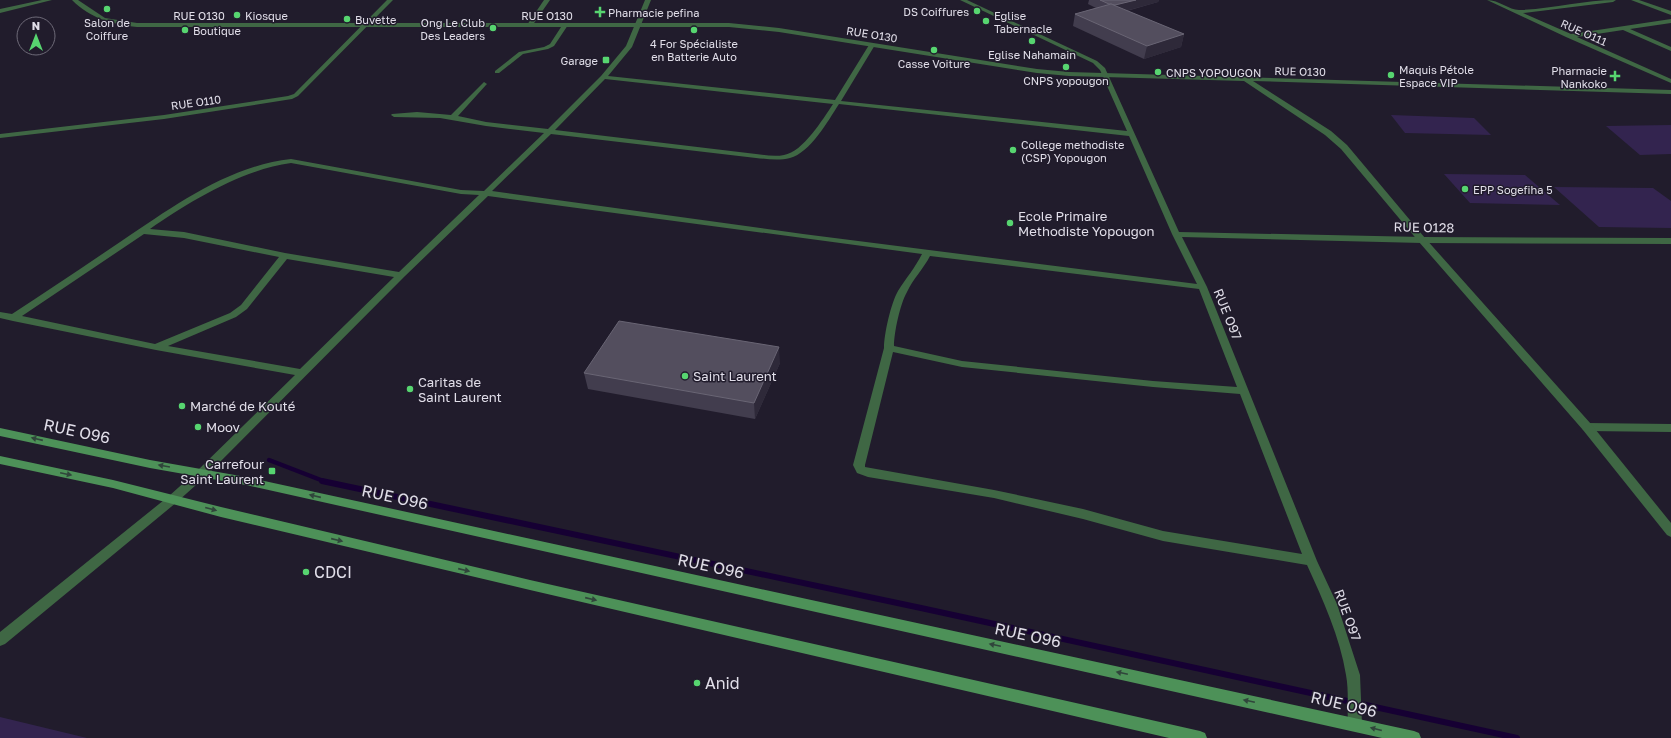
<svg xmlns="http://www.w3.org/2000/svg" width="1671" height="738" viewBox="0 0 1671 738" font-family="'Golos Text',sans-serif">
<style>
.green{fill:#33244f}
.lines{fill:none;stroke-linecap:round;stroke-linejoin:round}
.stream-far1{stroke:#160033;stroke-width:4.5}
.stream{stroke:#160033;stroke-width:6}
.minor{fill:#3f6744;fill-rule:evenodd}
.tertiary{fill:#3f6744;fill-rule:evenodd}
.secondary{fill:#4d9158;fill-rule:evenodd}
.wall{fill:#423d4e}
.shaded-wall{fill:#2e2939}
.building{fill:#534e5e;stroke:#696574}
.oneway{fill:#30453b}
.poi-dot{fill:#57d570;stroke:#211c2c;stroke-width:1.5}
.labels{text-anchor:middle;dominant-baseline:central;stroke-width:3;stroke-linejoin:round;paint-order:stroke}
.far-poi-label{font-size:11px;fill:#e1dee9;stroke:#211c2c;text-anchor:start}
.far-street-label{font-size:11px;fill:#e1dee9;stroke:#211c2c}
.poi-label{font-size:13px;fill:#e1dee9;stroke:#211c2c;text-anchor:start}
.street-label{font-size:13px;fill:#e1dee9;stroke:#211c2c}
.near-street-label{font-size:16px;fill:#e1dee9;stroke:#211c2c}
.near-poi-label{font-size:16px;fill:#e1dee9;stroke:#211c2c;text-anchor:start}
</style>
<rect width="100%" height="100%" fill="#211c2c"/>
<g class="green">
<polygon points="1391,115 1474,118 1491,135 1405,133"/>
<polygon points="1671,125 1671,154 1640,155 1606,126"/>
<polygon points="1444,174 1525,175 1560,205 1470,203"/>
<polygon points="1554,187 1653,188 1671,201 1671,228 1599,227"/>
<polygon points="0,717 87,738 0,738"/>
</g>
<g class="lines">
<polyline class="stream-far1" points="269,460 326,482"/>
<polyline class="stream" points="322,481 921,608 1517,738"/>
<g class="minor">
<polygon points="42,0 52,0 0,13 0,9"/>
<polygon points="387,0 393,0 298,96 292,99 164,119 0,138 0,134 164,115 288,96 294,94"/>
<polygon points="544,0 550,0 532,26 528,26 527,25"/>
<path d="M645,0H651L632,47L608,76L835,100L869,45L872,43L875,45L841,101L1127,131L1100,70L1093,63L960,0H967L1097,61L1105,68L1179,232L1422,237L1671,238V244L1422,243L1182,237L1207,287L1317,561L1337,604L1360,675L1362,724L1360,729L1355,731L1350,729L1348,724C1347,708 1349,691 1346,675C1340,637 1323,600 1307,565L1163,541L1083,519L994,498L868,477L857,473L853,465L884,348C884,334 891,303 898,291C906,278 915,268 922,254L488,196L404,277L206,476L177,502L5,644L0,646V632L169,496L198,470L295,375L156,350L13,321L0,318V312L12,314C49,290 86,265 123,240C174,206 228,166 291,159L461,190L484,191L544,133L486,126L440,118L394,117L391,115L392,114L417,112L451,115L484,82L487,84L486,85L458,116L486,122L548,129L601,76L626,46ZM605,79L833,104C823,119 803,152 784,155C775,157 765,155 756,154L555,130ZM839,104L1129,136L1172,234L1197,284L803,234L492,191L551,134L756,158C767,159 779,161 790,158C810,153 828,121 839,104ZM291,163L461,194L479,195L399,272L285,253L184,232L150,229C188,202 244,169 291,163ZM144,234L184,238L279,257L241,305L230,313L155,344L22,316ZM930,256L1199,289L1237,387L1153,381L962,361L894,346C894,333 900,304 907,292C913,279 924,268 930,256ZM287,259L394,277L300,369L168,346L236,317L247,309ZM893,352L962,367L1153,387L1240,394L1302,554L1163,531L1083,509L994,490L865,467V465Z"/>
<path d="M1487,0C1499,0 1509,10 1519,10C1552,9 1583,0 1616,0L1613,2L1523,13L1571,34L1671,19V23L1630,29L1671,47V51L1623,30L1577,37L1671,79V83L1566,37Z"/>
<polygon points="1631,0 1639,0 1671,11 1671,15"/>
<polygon points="563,24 568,25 554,46 548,49 523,54 499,73 495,73 495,71 519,52 544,47 550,44"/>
<polygon points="1587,423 1671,424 1671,432 1587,431 1583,430 1582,427 1583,424"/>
</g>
<path class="tertiary" d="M72,0H78L105,18L137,23H729L779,28L1037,69L1069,72L1671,90V94L1253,81L1331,131L1347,145L1425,238L1591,424L1671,523V537L1667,535L1583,430L1419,242L1341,149L1325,135L1244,81L1069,76L1037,73L779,32L729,27H137C112,24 91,19 72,0Z"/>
<g class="secondary">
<polygon points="0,428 150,460 246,477 1414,731 1419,733 1421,738 1382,738 246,485 150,468 0,436"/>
<polygon points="0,456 113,480 221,507 530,580 1200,731 1205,733 1207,738 1169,738 530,590 221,517 113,488 0,464"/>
</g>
</g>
<g class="wall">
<polygon points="1089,0 1159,0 1158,2 1127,11 1184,34 1181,47 1144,59 1073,26 1075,14 1096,8 1088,4"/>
<polygon points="780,363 755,419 588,389 584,373"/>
</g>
<g class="shaded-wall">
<polygon points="1136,0 1159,0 1158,2 1111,15 1113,6"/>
<polygon points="1184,34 1181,47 1144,59 1147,46"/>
<polygon points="779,347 780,363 755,419 754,403"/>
</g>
<g class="building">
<polygon points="1100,0 1136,0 1115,5 1111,4 1109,4"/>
<polygon points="1111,4 1184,34 1147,46 1075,14"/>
<polygon points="619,321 779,347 754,403 584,373"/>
</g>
<defs><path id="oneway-solid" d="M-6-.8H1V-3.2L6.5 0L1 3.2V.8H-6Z"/></defs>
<g class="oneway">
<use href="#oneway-solid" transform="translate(37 439) rotate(-167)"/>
<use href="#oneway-solid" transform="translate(164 466) rotate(-170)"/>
<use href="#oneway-solid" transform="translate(66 474) rotate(12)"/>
<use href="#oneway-solid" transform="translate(315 496) rotate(-167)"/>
<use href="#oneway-solid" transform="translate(211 509) rotate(15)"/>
<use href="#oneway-solid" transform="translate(337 540) rotate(13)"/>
<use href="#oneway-solid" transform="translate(464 570) rotate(13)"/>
<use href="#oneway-solid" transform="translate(591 599) rotate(13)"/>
<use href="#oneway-solid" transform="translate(995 645) rotate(-168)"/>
<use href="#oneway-solid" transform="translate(1122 673) rotate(-168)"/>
<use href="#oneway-solid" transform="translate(1249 701) rotate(-168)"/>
<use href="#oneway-solid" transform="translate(1376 729) rotate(-166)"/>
</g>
<g class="poi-dot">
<circle cx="107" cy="9" r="4"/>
<circle cx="977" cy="11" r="4"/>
<path d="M598 6h4v4h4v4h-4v4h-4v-4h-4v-4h4z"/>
<circle cx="237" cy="15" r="4"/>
<circle cx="347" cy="19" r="4"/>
<circle cx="986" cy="21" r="4"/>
<circle cx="493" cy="28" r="4"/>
<circle cx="185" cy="30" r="4"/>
<circle cx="694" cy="30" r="4"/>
<circle cx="1032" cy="41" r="4"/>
<circle cx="934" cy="50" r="4"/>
<rect x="602" y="56" width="8" height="8" rx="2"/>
<circle cx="1066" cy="67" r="4"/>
<circle cx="1158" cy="72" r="4"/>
<circle cx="1391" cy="75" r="4"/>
<path d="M1613 70h4v4h4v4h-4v4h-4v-4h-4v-4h4z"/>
<circle cx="1013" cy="150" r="4"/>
<circle cx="1465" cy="189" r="4"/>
<circle cx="1010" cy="223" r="4"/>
<circle cx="685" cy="376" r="4"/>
<circle cx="410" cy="389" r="4"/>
<circle cx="182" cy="406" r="4"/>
<circle cx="198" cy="427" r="4"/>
<rect x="268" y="467" width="8" height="8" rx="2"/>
<circle cx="306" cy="572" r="4"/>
<circle cx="697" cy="683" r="4"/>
</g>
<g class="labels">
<g class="far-poi-label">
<text x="969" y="11" text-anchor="end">DS Coiffures</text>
<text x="608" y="12">Pharmacie pefina</text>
<text x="245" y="15">Kiosque</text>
<text x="994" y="15">Eglise<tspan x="994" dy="13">Tabernacle</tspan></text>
<text x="355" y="19">Buvette</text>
<text x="107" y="22" text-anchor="middle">Salon de<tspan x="107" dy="13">Coiffure</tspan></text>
<text x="485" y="22" text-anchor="end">Ong Le Club<tspan x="485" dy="13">Des Leaders</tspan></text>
<text x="193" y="30">Boutique</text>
<text x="694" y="43" text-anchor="middle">4 For Spécialiste<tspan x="694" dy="13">en Batterie Auto</tspan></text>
<text x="1032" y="54" text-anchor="middle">Eglise Nahamain</text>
<text x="598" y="60" text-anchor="end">Garage</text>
<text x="934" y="63" text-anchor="middle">Casse Voiture</text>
<text x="1399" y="69">Maquis Pétole<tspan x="1399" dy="13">Espace VIP</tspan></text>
<text x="1607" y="70" text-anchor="end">Pharmacie<tspan x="1607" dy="13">Nankoko</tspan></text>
<text x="1166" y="72">CNPS YOPOUGON</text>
<text x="1066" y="80" text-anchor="middle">CNPS yopougon</text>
<text x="1021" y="144">College methodiste<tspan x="1021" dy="13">(CSP) Yopougon</tspan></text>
<text x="1473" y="189">EPP Sogefiha 5</text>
</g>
<g class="far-street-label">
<text x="199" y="15">RUE O130</text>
<text x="547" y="15">RUE O130</text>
<text transform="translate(1584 32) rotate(24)">RUE O111</text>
<text transform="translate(872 34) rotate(9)">RUE O130</text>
<text transform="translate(1300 71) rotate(1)">RUE O130</text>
<text transform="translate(196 102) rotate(-8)">RUE O110</text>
</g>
<g class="poi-label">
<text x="1018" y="216">Ecole Primaire<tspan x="1018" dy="15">Methodiste Yopougon</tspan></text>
<text x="693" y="376">Saint Laurent</text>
<text x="418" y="382">Caritas de<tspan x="418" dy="15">Saint Laurent</tspan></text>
<text x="190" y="406">Marché de Kouté</text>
<text x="206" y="427">Moov</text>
<text x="264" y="464" text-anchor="end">Carrefour<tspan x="264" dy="15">Saint Laurent</tspan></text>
</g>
<g class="street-label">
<text transform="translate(1424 227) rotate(1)">RUE O128</text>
<text transform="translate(1228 314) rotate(68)">RUE O97</text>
<text transform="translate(1348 615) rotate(70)">RUE O97</text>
</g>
<g class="near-street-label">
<text transform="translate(77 431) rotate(12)">RUE O96</text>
<text transform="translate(395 497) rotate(12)">RUE O96</text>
<text transform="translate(711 566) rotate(12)">RUE O96</text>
<text transform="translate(1028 635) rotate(12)">RUE O96</text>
<text transform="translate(1344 704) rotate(13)">RUE O96</text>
</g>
<g class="near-poi-label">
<text x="314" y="572">CDCI</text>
<text x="705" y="683">Anid</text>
</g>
</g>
<g transform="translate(36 36)"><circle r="19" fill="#211c2c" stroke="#6e6a78"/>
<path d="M0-3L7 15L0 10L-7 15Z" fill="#57d570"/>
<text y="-6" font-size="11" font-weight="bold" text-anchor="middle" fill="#e1dee9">N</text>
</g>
</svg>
